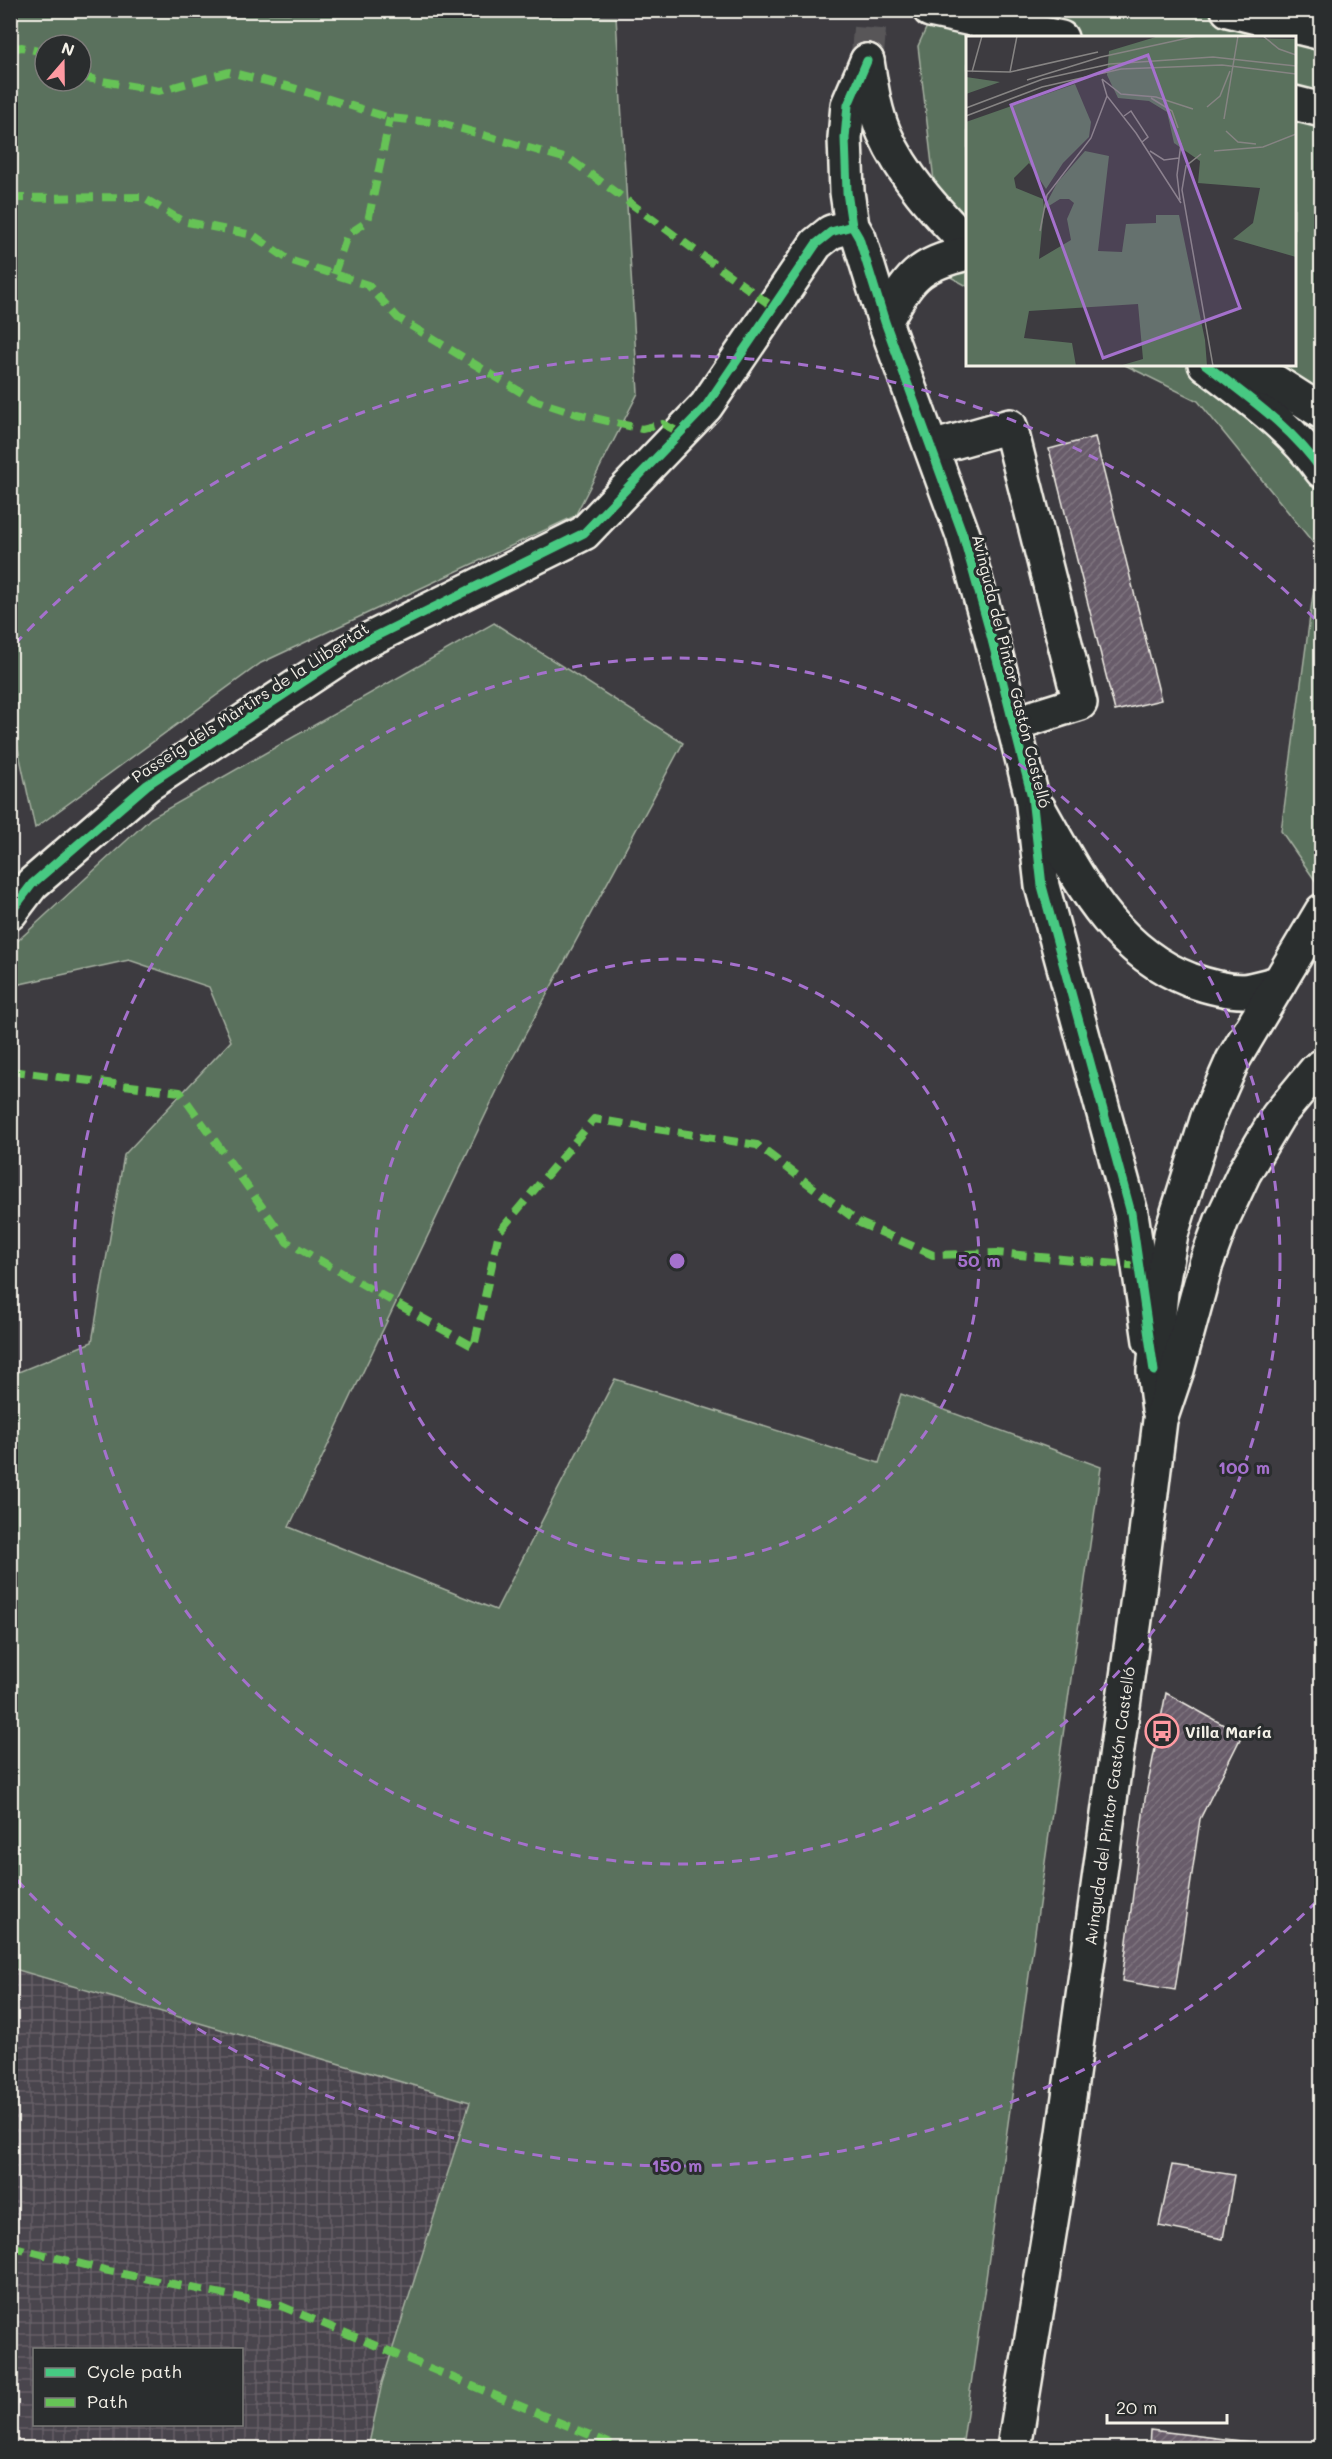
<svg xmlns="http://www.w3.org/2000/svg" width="1332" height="2459" viewBox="0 0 1332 2459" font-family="Mali,sans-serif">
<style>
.industrial{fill:url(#industrial-grid);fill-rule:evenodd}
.grass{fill:#5a715d;stroke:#a7b1a2;stroke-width:1.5;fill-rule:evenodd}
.building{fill:url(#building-hatch);stroke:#f4f1e8;stroke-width:1.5}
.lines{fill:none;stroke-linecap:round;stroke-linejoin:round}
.minor-tunnel{stroke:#585659;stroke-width:33;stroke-dasharray:33 16;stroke-linecap:butt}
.minor-casing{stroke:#f4f1e8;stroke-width:38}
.major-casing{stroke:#f4f1e8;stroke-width:38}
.highway-casing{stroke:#f4f1e8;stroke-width:38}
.minor{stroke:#2a2d2e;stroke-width:33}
.major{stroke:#2a2d2e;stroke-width:33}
.highway{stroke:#2a2d2e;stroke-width:33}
.quiet{stroke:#66c356;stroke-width:8;stroke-dasharray:15 8;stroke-linecap:butt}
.cycleway-casing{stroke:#2a2d2e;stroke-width:13}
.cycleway{stroke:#46c982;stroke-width:9}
.ring{fill:none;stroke:#a571cd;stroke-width:3;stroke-dasharray:10 8}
.labels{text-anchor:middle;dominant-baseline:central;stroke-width:6;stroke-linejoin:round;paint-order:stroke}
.street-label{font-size:16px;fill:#f4f1e8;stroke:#2a2d2e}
.poi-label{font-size:16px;font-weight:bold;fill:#f4f1e8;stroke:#2a2d2e;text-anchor:start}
.inset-road{fill:none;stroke:#868483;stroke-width:1.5}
.view{fill:#a571cd;fill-opacity:0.15;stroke:#a571cd;stroke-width:3}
.inset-edge{fill:none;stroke:#f4f1e8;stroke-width:3}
.centre{fill:#a571cd;stroke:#2a2d2e;stroke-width:3}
.ring-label{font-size:18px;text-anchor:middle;font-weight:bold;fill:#a571cd;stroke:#2a2d2e;stroke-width:6;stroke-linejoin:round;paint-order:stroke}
</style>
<defs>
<pattern id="industrial-grid" width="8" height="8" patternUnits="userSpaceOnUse" patternTransform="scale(1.5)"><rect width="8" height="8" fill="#4a454d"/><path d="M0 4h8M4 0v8" fill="none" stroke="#656067"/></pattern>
<pattern id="building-hatch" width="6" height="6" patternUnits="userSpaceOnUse" patternTransform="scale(1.5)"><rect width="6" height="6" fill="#685c6a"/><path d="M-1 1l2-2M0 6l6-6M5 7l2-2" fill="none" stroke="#7e747f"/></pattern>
</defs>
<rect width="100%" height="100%" fill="#3d3b40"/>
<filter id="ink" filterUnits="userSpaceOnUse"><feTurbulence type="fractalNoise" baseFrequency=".0167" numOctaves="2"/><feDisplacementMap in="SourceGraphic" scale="12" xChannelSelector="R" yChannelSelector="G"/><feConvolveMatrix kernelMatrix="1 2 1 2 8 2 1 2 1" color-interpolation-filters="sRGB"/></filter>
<g filter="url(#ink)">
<path class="industrial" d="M10,1968L470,2102L382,2383L368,2448H11ZM34,2350H242V2424H34Z"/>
<g class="grass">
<path d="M10,11L616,17L638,393L575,516L261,663L35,828L10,711ZM45,45H81V81H45Z"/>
<polygon points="934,11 1321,11 1321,889 1281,831 1319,550 1198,401 1125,365 1294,364 1294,38 968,38 967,286 945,274 918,46"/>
<polygon points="494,623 683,743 512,1059 289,1527 496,1610 615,1379 879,1463 901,1394 1101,1467 962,2448 368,2448 382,2383 470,2102 11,1968 11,1375 92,1342 124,1155 231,1041 209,987 129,960 11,986 11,947 151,818"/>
</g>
<g class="building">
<polygon points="1095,437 1161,700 1115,711 1049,449"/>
<polygon points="1166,1693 1242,1735 1200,1819 1175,1990 1122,1981 1145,1799"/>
<polygon points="1172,2165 1234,2175 1223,2239 1159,2226"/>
<polygon points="1150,2430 1266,2444 1266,2448 1149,2448"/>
</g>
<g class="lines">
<polyline class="minor-tunnel" points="867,61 871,10"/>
<g class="minor-casing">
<g id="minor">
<polyline points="867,61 848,105 845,138 847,192 852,226 859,238 885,322 963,535 990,632 1032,797 1042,886 1131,1213 1150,1341"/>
<path d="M867,61C871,85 874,110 884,133C903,176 935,211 968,244"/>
<path d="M885,322C909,278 916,265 968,253"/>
<path d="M1205,364C1246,396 1292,427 1322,471"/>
<polyline points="1217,367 1275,382 1322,412"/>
<polyline points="932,448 1010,426 1080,703 1013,724"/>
<path d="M1039,809C1078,877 1112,950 1190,980C1207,986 1225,991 1243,991C1255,990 1268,985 1279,983"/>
<polyline points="10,913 32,884 147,785 362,643 584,533 706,406 816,244 831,232 852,226"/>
</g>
</g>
<g class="major-casing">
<g id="major">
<polyline points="1159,1410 1154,1371 1161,1291 1171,1234 1208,1117 1233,1060 1322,911"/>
<polyline points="1014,2448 1056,2191 1139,1590 1160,1420 1177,1370 1206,1264 1222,1220 1244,1173 1278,1116 1316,1070 1322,1066"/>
</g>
</g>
<g class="highway-casing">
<g id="highway">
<polyline points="930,10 1061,38"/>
<polyline points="1228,10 1322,33"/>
<polyline points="1294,103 1322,110"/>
</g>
</g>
<use href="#minor" class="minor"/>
<use href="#major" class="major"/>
<use href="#highway" class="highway"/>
<g class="quiet">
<polyline points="10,49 22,47 45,53"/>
<polyline points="81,77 159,91 229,72 290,87 390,118 441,123 571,160 773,307"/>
<polyline points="10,198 142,197 182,221 253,235 289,260 368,285 398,318 534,400 577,414 642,429 663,424 681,433"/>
<polyline points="334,274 347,235 368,221 390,118"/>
<polyline points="10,1071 180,1092 287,1242 474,1347 499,1232 594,1119 757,1145 860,1223 933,1255 997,1253 1139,1266"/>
<polyline points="10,2246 109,2271 281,2306 621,2448"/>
</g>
<g class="cycleway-casing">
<g id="cycleway">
<polyline points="867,61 848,105 845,138 847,192 852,226 859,238 885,322 963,535 990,632 1032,797 1042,886 1131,1213 1154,1371"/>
<path d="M1205,364C1246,396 1292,427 1322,471"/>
<polyline points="10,913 32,884 147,785 362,643 584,533 706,406 816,244 831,232 852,226"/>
</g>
</g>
<use href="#cycleway" class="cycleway"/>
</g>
</g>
<g class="ring">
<circle cx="677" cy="1261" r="302"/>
<circle cx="677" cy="1261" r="603"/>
<path d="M1317 1901A905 905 0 0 1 15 1878M15 644A905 905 0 0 1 1317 621"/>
</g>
<defs>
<g id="bus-ring" transform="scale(1.725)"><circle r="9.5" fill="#2a2d2e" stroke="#ff9aa2" stroke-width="1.5"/><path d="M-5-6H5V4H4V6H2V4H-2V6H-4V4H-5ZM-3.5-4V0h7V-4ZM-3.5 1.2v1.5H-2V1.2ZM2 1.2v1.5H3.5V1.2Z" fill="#ff9aa2"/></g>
</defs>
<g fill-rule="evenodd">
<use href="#bus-ring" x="1162" y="1731"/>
</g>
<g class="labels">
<g class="street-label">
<text transform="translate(1012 671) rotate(76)">Avinguda del Pintor Gastón Castelló</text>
<text transform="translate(250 702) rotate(-33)">Passeig dels Màrtirs de la Llibertat</text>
<text transform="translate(1109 1806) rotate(-82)">Avinguda del Pintor Gastón Castelló</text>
</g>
<g class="poi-label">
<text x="1185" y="1731">Villa María</text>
</g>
</g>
<g transform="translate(966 36)">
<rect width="330" height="330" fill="#3d3b40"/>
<path d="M193,0L330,3V221L267,203L287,187L294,152L232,147L234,125L208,107L201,76L183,65L152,62L141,39L143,15ZM0,41L34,46L0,58ZM109,48L125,86L123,101L97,127L80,153L63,127L48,142L50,152L77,163L78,172L91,147L119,115L143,120L132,215L156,216L160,188L190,187V179H213L239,304L241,330H153L177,323L172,268L63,275L58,302L106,307L110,330H0V86ZM94,163H103L108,167L101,183L105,204L73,223L78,173Z" fill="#5a715d" fill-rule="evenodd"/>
<path class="inset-road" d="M297,0L313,13L330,19M0,35L44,36L132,16M6,36L16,0M44,36L51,0M136,43L141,60L170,97L215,167M136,43L155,58L190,61L227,73M61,44L135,21L231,0M185,62L206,75L212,92M241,71L254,60L264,35M0,72L77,43L144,28L247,21L330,30M0,80L76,51L155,33L256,29L330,38M158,80L165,75L182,101L176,106M258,83L272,0M260,95L272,106L290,108M184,115L198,124L213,122M248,115L297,111L330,98M235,118L220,130L216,154L247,330M214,164L211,139L215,107M74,195L81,159L125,102L141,60"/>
<path class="view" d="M182,19L274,272L137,322L45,69Z"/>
<rect width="330" height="330" class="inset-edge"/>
</g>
<circle cx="677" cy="1261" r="9" class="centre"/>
<g class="ring-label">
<text x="979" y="1267">50 m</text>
<text x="1244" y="1474">100 m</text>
<text x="677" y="2172">150 m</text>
</g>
<rect width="1332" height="2459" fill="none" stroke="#2a2d2e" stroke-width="36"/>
<rect x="18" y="18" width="1296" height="2423" fill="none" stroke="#f4f1e8" stroke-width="2" filter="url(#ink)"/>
<rect x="33" y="2348" width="210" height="78" fill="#2a2d2e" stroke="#7b7b78" stroke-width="1.5"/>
<rect x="45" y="2368" width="30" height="9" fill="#46c982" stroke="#7b7b78" stroke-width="1.5"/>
<text x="87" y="2378" font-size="18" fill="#f4f1e8">Cycle path</text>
<rect x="45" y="2398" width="30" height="9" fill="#66c356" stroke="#7b7b78" stroke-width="1.5"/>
<text x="87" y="2408" font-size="18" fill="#f4f1e8">Path</text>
<g transform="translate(63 63) rotate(20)"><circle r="28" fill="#2a2d2e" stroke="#7b7b78" stroke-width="1.5"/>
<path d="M0-4.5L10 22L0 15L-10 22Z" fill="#ff9aa2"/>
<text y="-9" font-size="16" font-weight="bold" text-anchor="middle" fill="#f4f1e8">N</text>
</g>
<path d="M1107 2414v9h120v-9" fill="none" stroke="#f4f1e8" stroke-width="3"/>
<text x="1116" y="2414" font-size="18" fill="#f4f1e8" stroke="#2a2d2e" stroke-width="4.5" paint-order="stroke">20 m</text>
</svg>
